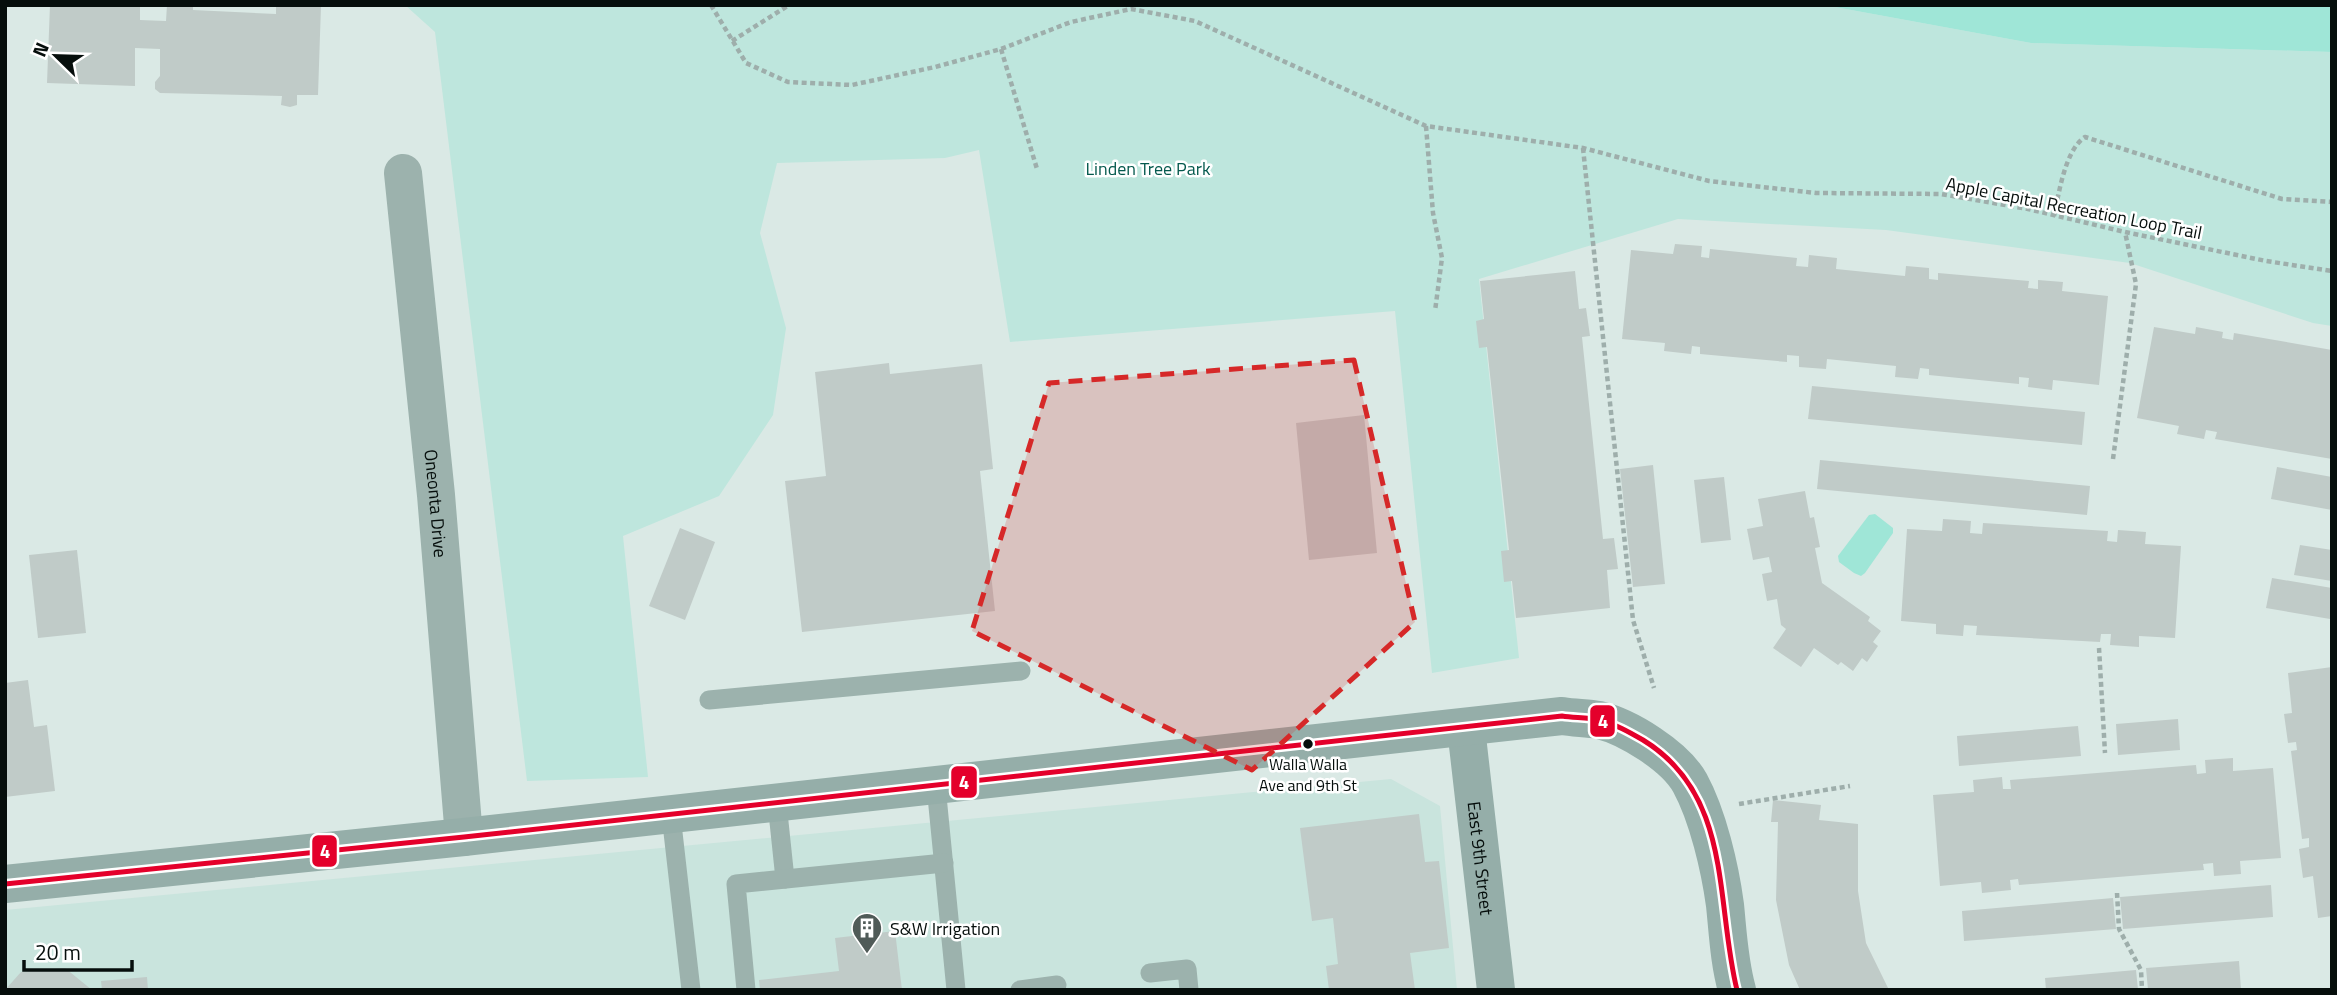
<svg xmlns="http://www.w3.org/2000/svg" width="2337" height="995" viewBox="0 0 2337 995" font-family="'Titillium Web',sans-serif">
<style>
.built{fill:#c9e4dd}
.green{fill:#bee6dd}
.water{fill:#9fe6d7}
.building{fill:#c0cbc8}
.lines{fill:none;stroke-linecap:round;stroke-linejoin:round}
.path{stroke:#9eaeab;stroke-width:4.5;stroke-dasharray:5 3.5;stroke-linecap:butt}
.lane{stroke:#9cb2ad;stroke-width:19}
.street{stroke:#9cb2ad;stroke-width:38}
.secondary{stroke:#95aea9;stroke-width:38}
.bus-1-casing{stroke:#fff;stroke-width:10}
.bus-1{stroke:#e4002b;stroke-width:5}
.marked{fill:#d62828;fill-opacity:0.2;stroke:#d62828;stroke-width:5;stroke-dasharray:14 9;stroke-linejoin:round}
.bus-dot{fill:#060e0c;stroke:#fff;stroke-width:2.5}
.labels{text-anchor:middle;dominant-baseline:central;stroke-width:5;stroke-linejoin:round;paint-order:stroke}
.bus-label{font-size:16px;fill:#060e0c;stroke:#fff}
.park-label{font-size:18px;fill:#04594d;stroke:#fff}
.street-label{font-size:18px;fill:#060e0c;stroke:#fff}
.poi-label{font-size:18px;fill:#060e0c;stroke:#fff;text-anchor:start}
.line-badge{stroke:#fff;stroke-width:2.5}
.badge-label{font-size:19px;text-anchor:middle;font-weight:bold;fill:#fff}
</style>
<rect width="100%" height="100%" fill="#dae9e5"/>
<polygon class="built" points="1391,779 1440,806 1457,990 5,990 5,910"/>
<polygon class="green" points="405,5 1824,5 2031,43 2332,52 2332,326 2313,323 2130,263 1886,230 1678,219 1479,279 1519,658 1432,673 1395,311 1010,342 979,150 945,158 777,163 760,233 786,328 773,415 719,496 623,536 648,777 527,781 435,32"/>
<g class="water">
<polygon points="1824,5 2332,5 2332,52 2031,43"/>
<polygon points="1875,514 1893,528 1893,533 1865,573 1861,576 1854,573 1839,562 1838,556 1869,515"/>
</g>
<g class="building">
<polygon points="50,5 140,5 140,20 166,21 167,5 193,5 193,10 276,14 276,5 321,5 318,95 297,95 297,105 290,107 281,105 282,96 160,93 155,89 155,82 160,76 160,49 135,48 135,86 47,83"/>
<polygon points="1675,244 1702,246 1701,257 1709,258 1710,249 1797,258 1796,266 1808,267 1809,255 1837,258 1836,269 1905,276 1906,266 1929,268 1929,279 1938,280 1938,273 2029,281 2028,288 2038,289 2038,280 2063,282 2062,291 2108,296 2099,385 2053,380 2052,390 2028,387 2029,378 2019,377 2019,384 1929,375 1929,369 1920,368 1918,379 1895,377 1896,366 1827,359 1826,369 1799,367 1799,356 1787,355 1787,362 1700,354 1700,347 1692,346 1691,354 1664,351 1665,343 1622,339 1631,250 1673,254"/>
<polygon points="1575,271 1579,309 1586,308 1590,336 1582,337 1603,539 1614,538 1618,569 1607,570 1610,608 1516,618 1512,581 1504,582 1501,551 1509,550 1487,347 1479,348 1476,321 1484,319 1480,281"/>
<polygon points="2154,327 2195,334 2196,327 2223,332 2222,338 2233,340 2234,333 2332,350 2332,459 2215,439 2217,432 2206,430 2204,439 2177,434 2179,426 2137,418"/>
<polygon points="889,363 890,374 982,364 993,469 980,471 995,611 802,632 785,481 826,476 815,372"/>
<polygon points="1812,386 2085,412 2082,445 1808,419"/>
<polygon points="1364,415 1377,553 1309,560 1296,423"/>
<polygon points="1820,460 2090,486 2087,515 1817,489"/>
<polygon points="1653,465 1665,584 1633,587 1620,469"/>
<polygon points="2277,467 2332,477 2332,510 2271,499"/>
<polygon points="1724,477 1731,540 1701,543 1694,480"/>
<polygon points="1805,491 1810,518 1814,517 1820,547 1815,548 1822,583 1870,617 1868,621 1881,631 1873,642 1878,646 1867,662 1862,658 1853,671 1841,662 1838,665 1814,648 1801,667 1773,648 1786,629 1781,625 1777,599 1767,601 1762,574 1772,572 1769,557 1753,560 1747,529 1763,526 1758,499"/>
<polygon points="1943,519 1971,521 1970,533 1982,534 1983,523 2108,531 2107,541 2117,542 2118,530 2146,532 2145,544 2181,546 2175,638 2139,636 2139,647 2110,645 2111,634 2101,634 2100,642 1976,635 1977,626 1964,625 1963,636 1936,634 1936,624 1901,621 1907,529 1942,531"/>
<polygon points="680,528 715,542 685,620 649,606"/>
<polygon points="2300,545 2332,550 2332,581 2294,575"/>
<polygon points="77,550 86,633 38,638 29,555"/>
<polygon points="2272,578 2332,588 2330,619 2266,608"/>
<polygon points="2332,667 2332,916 2318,918 2313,876 2303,878 2299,849 2309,847 2309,838 2302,839 2291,751 2297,750 2296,742 2288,743 2284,714 2292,713 2288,673"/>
<polygon points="28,680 34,727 47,725 55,791 5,797 5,683"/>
<polygon points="2178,719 2180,750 2118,755 2116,724"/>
<polygon points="2078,726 2081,756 1959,766 1957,736"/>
<polygon points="2233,758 2233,771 2273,768 2281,858 2240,861 2241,874 2214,876 2213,863 2203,864 2204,870 2019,885 2018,879 2010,880 2011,890 1982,893 1981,882 1940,886 1933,795 1974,792 1973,780 2002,777 2003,789 2011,789 2010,780 2196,765 2197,774 2206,773 2205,760"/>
<polygon points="1773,800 1821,805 1819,820 1858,824 1858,891 1866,943 1889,990 1800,990 1789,965 1776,900 1778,822 1771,822"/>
<polygon points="1419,814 1425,862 1439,861 1449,948 1410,953 1415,990 1329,990 1326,966 1338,964 1333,918 1312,921 1300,828"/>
<polygon points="2271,885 2273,917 2123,929 2120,897"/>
<polygon points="2113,898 2116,929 1964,941 1962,911"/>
<polygon points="895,931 902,990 760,990 759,980 839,971 835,938"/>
<polygon points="2239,961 2241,990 2148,990 2146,968"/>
<polygon points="65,968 92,990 5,990 21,972"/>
<polygon points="2136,970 2138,990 2046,990 2045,978"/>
<polygon points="147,977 148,990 102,990 101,981"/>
</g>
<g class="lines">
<g class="path">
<polyline points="711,5 746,63 788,82 852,85 935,67 1001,49 1071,22 1131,9 1195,21 1426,126 1583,148 1709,181 1816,193 1941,194 2028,209 2125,232 2266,261 2332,271"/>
<polyline points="732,41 789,5"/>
<polyline points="1001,49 1037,169"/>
<polyline points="1426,126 1433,213 1442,258 1435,311"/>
<polyline points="1583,148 1633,620 1654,688"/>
<path d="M2054,216C2059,193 2065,150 2085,137L2282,199L2332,202"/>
<polyline points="2113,459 2136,284 2125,232"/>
<polyline points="2099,648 2105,753"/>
<polyline points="1739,804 1850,786"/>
<polyline points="2117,893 2119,929 2141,970 2142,990"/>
</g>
<g class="lane">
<polyline points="709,700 1021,671"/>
<polyline points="936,786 956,990"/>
<polyline points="777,803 785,879"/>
<polyline points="671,815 691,990"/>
<polyline points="1150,973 1187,969 1189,990"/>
<polyline points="746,990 736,884 944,863"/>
<polyline points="1020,990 1057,985"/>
</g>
<path class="street" id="s1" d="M403,173L436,495L464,837"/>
<g class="secondary">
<path id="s2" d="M1466,728L1496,990"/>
<path d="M5,884L464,837L1562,716C1574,718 1587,718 1599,720C1628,727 1675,756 1690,783C1708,816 1720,868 1725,905C1728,934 1729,961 1737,990"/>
</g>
<g class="bus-1-casing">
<path id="bus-1" d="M5,884L464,837L1562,716C1574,718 1587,717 1599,720C1615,724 1629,732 1643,740C1733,795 1715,901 1737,990"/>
</g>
<use href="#bus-1" class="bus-1"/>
</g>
<path class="marked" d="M1354,360L1415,622L1252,770L972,631L1049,383Z"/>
<defs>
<g id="building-pin" transform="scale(1.575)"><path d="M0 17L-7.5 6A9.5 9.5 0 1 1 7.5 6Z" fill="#505b58" stroke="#fff"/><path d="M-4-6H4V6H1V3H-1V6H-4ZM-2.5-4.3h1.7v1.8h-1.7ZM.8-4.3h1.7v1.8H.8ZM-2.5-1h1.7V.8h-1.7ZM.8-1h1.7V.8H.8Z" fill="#fff"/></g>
</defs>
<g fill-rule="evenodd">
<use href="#building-pin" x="867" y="928"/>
</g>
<circle class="bus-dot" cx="1308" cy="744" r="6"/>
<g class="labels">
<g class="bus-label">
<text x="1308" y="764">Walla Walla<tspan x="1308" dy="21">Ave and 9th St</tspan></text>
</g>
<g class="park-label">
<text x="1148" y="168">Linden Tree Park</text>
</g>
<g class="street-label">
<text transform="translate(2074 208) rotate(11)">Apple Capital Recreation Loop Trail</text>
<text stroke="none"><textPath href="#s1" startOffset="332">Oneonta Drive</textPath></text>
<text stroke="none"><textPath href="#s2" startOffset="131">East 9th Street</textPath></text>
</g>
<g class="poi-label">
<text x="890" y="928">S&amp;W Irrigation</text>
</g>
</g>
<g class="line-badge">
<rect x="1589" y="704" width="27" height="34" rx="7" fill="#e4002b"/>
<rect x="950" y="765" width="28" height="34" rx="7" fill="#e4002b"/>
<rect x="311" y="834" width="27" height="34" rx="7" fill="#e4002b"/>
</g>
<g class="badge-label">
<text x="1603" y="728">4</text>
<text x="964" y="789">4</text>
<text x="325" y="858">4</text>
</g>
<rect width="2337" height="995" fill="none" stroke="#060e0c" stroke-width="14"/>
<g transform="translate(56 56) rotate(293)" stroke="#ffffff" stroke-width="5" paint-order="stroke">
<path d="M0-5L12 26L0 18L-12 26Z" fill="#060e0c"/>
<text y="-10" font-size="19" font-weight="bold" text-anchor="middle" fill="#060e0c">N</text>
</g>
<path d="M24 960v10h108v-10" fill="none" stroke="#060e0c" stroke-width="3.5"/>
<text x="35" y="960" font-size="21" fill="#060e0c" stroke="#ffffff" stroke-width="5" paint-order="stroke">20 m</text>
</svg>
